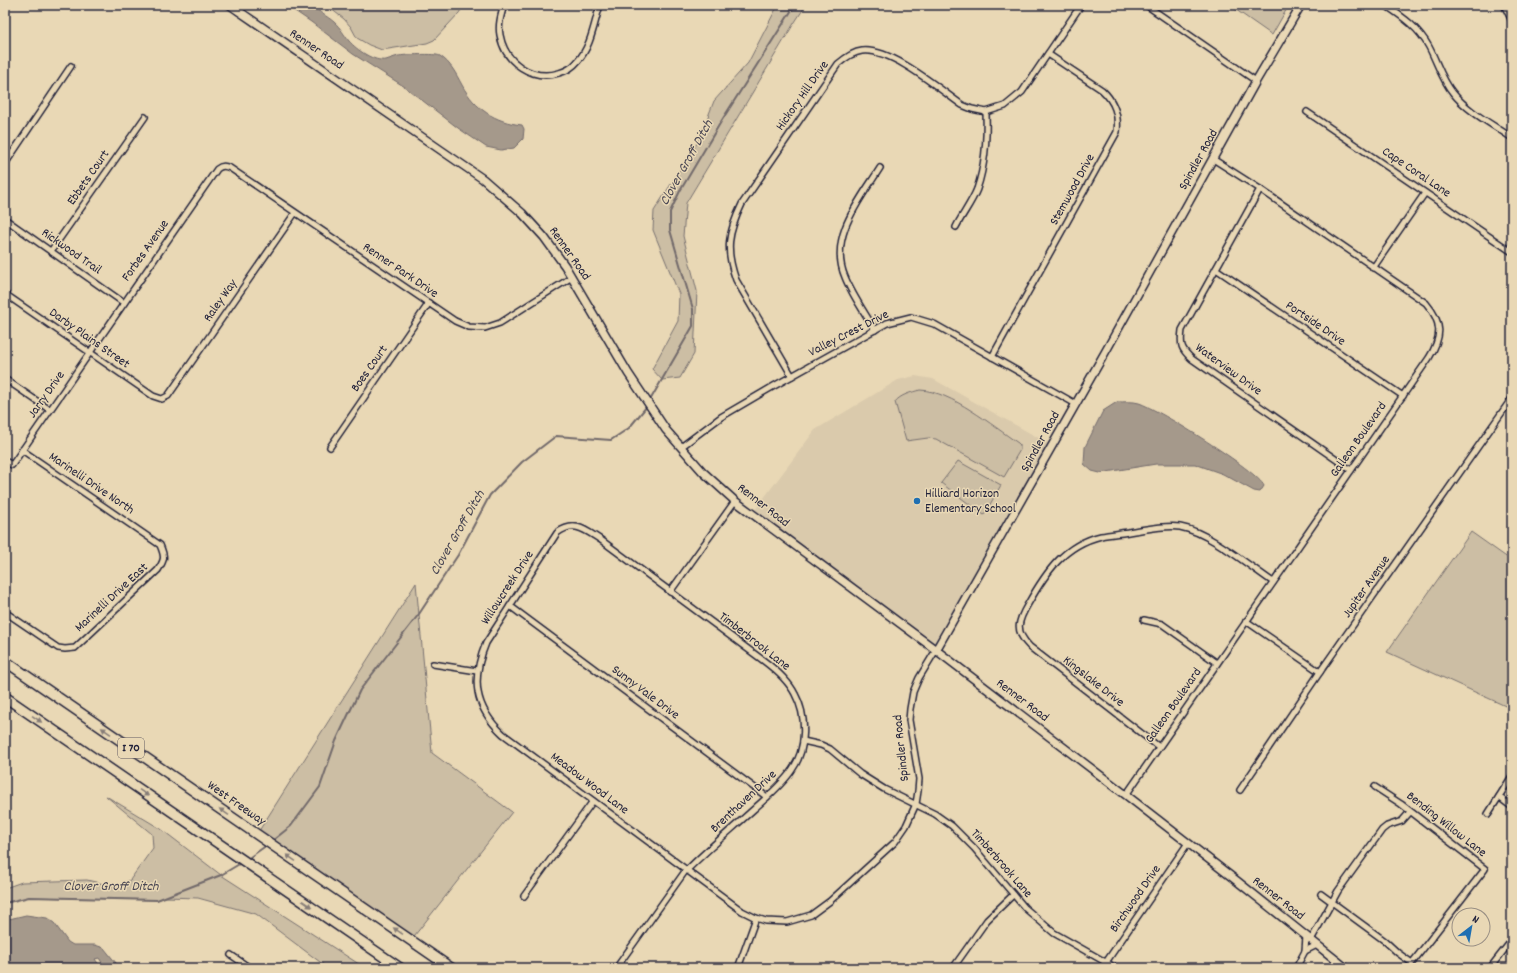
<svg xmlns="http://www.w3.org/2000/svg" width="1517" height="973" viewBox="0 0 1517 973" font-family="Dekko,sans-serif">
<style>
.built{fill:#dacaac}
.green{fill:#ccbea4;stroke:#777070}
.water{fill:#a5998b;stroke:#71696b}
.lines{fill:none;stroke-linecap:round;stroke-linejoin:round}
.stream{stroke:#71696b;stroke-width:2}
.street-casing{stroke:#22223b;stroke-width:8}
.secondary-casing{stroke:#22223b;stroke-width:10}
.highway-casing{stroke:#22223b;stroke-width:12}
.street{stroke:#e9d8b5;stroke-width:5}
.secondary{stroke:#e9d8b5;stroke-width:7}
.highway{stroke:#e9d8b5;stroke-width:9}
.oneway{fill:#867d78}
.poi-dot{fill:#1f6fb2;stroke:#e9d8b5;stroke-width:1.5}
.labels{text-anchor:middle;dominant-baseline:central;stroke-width:3;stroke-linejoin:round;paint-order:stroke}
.shield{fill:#e9d8b5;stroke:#5e5960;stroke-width:1}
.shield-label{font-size:12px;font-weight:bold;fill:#22223b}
.street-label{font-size:13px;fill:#22223b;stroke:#e9d8b5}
.poi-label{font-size:13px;fill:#22223b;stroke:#e9d8b5;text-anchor:start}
.water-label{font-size:14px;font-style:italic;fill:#494653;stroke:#e9d8b5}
</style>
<rect width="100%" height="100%" fill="#e9d8b5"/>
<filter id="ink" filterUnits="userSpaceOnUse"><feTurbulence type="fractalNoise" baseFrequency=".025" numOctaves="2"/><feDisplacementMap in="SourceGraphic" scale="8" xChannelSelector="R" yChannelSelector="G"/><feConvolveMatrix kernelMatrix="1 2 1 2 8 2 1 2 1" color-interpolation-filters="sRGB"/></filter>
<g filter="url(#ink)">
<polygon class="built" points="915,376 933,379 1053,446 936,650 752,514 815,430 898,380"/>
<g class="green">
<polygon points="326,5 464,5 459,13 434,40 427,43 382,50 369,45 357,38 351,27 344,19"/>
<polygon points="778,5 806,5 793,25 686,203 683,236 697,291 694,354 680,378 662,380 652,369 678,321 679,294 653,230 654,211 699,140 714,101 748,63"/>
<polygon points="1229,5 1289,5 1272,35"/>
<path d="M920,390C951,391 993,426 1018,443L1020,445V450L1004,477L936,439L928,438L906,441L895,402C900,395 912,392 920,390Z"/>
<polygon points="958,461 1001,485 984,515 941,483"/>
<polygon points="1471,532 1512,561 1512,709 1387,652"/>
<polygon points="416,583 432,753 512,812 411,940 257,834"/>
<polygon points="106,796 161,829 221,875 365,968 328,968 256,914 198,898 165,897 157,900 29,897 5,903 5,888 22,882 87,880 116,887 130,880 153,848 152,834"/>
</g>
<g class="water">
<path d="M286,5H313C320,14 326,15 334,22C341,28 344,35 349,41C357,50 374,62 386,60C390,59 394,57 398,56C405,55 435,53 440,56C451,63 456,74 462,85C475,109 495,122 522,125L524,129L523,139L514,148L501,150L486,147L458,128L405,87L353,54L311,22Z"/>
<path d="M1117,402C1124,402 1133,401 1139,403C1158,409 1258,471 1264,486L1260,492L1254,491L1223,474L1195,464H1156L1100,473L1092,471L1084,464L1085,447L1103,411Z"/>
<polygon points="26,915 47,918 54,923 68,942 73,945 95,945 104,948 120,968 104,968 105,967 99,958 95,959 101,968 10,968 5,965 5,923 9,919"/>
</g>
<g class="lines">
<g class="stream">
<polyline points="649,402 693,326 693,309 670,230 670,212 680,191 722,120 795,5"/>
<polyline points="272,841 291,826 320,787 336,741 360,690 419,614 458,555 490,495 522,462 556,436 611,440 629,428 647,406"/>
<polyline points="246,860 267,845"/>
<polyline points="5,903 29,897 157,900 221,875 241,863"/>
</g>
<g class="street-casing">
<g id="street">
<path d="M504,5C501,15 498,25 500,35C505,63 532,81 559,73C566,71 573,67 577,62C591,47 594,24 600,5"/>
<polyline points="1146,5 1256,81"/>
<path d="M1385,5C1403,17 1419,28 1429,47C1437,62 1442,80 1453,93C1468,112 1492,124 1512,138"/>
<polyline points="1504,5 1512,21"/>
<polyline points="239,12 244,5"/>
<polyline points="1307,112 1512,252"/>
<polyline points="5,164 71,66"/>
<path d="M1260,189L1182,330C1180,345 1181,349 1192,359L1351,470"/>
<polyline points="5,219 124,303"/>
<path d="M956,227C962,215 972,202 977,189C986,163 987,138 986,112"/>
<polyline points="51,251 145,117"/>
<polyline points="1373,268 1425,193"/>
<polyline points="1216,269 1403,396"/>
<polyline points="5,294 153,396 162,399 168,396 295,213"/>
<path d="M875,330C865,313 852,295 845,277C828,237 860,200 880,168"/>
<path d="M992,357L1117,132C1119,115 1115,102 1102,90L1048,54"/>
<path d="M792,376L736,280C725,249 728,233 742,204L838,64C845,58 853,52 862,51C892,48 938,88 962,105L972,109L986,112L1005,106L1022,92L1081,5"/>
<polyline points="5,379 50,410"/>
<polyline points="330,447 429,303"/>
<polyline points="681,447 721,417 774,386 887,323 911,317 934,324 1076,404"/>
<path d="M5,461L12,465L217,169C222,165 225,166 230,168L455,321L469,327L485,328L500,323L572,277"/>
<polyline points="670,592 735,501"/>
<polyline points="510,606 767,797"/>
<path d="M5,612L58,648L65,649L75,648L158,570C165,559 165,557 160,545L22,450"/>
<polyline points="1144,620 1162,624 1217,663"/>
<polyline points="1246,621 1320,672"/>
<polyline points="433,664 477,671"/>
<polyline points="803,741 821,745 830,749 860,774 884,789 935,814 952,826 974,848 1025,908 1054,933 1116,968"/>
<path d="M1159,747L1030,647C1014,631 1018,621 1028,604C1046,572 1064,545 1101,536C1112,534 1124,533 1134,531C1148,529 1165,525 1180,527C1209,532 1248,565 1273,582"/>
<polyline points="1240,790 1320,672 1512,398"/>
<path d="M1126,795L1429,358C1442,337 1443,323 1426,303L1260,189L1213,159"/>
<polyline points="1499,797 1512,807"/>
<polyline points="1488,814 1512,776"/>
<polyline points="1321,894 1385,941 1398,953 1412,963 1485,869 1401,804 1375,787"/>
<polyline points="524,896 593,801"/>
<polyline points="1311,940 1338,891 1382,830 1387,826 1402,821 1410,812"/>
<polyline points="1305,951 1306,936"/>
<polyline points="231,955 250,968"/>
<path d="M619,964L686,870L688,869C709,848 732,829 754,809C767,797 782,785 792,770C807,749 807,716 795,694C788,680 776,670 764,661L601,540C585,530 575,520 557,533L486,643C471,679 474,707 503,734L742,911L756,918L766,921L787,922L811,915L830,901L895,842L906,826L916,804L918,791L919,779L909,720L910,709L913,692L919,678L936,650"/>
<polyline points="738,968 756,918"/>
<polyline points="953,968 987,920 1013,895"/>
<polyline points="1102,968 1188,843"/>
<polyline points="1296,968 1305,951 1317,945"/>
<polyline points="1490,968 1512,940"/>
</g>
</g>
<g class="secondary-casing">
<g id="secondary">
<polyline points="230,5 483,179 522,213 544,237 565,266 628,373 666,430 703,472 735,501 936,650 1126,795 1237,881 1346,968"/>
<polyline points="936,650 1107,349 1256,81 1301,5"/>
</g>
</g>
<g class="highway-casing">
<g id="highway">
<polyline points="5,661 451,968"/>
<polyline points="5,697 400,968"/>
</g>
</g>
<use href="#street" class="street"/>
<use href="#secondary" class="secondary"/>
<use href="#highway" class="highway"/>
</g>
<defs><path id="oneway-solid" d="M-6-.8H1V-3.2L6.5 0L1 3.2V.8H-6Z"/></defs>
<g class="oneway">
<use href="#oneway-solid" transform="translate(37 719) rotate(34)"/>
<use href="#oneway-solid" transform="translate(106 731) rotate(-146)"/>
<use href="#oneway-solid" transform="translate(144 793) rotate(34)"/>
<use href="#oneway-solid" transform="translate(224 812) rotate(-146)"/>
<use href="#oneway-solid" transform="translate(291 858) rotate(-146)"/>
<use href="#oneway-solid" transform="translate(307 904) rotate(34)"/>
<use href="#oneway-solid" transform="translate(398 931) rotate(-146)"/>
</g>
</g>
<circle class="poi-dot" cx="917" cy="501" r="4"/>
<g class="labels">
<rect class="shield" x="118" y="738" width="26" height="20" rx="3"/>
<g class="shield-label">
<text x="131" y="748">I 70</text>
</g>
<g class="street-label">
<text transform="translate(316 50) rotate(34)">Renner Road</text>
<text transform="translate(803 96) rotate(-55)">Hickory Hill Drive</text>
<text transform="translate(1199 160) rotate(-61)">Spindler Road</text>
<text transform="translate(1416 173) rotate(34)">Cape Coral Lane</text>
<text transform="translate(89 178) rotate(-55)">Ebbets Court</text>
<text transform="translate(1073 190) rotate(-61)">Stemwood Drive</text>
<text transform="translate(146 251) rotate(-55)">Forbes Avenue</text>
<text transform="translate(71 252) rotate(35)">Rickwood Trail</text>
<text transform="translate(569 254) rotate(55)">Renner Road</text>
<text transform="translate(400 271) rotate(34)">Renner Park Drive</text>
<text transform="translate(221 301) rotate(-55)">Raley Way</text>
<text transform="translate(1315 324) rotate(34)">Portside Drive</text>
<text transform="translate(849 334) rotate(-27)">Valley Crest Drive</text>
<text transform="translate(89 339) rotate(35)">Darby Plains Street</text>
<text transform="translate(370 369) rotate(-55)">Boes Court</text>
<text transform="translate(1228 370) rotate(36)">Waterview Drive</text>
<text transform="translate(47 395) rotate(-55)">Jarry Drive</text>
<text transform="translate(1359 440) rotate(-55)">Galleon Boulevard</text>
<text transform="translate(1041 442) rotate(-61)">Spindler Road</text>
<text transform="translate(91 484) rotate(34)">Marinelli Drive North</text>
<text transform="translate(763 506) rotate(38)">Renner Road</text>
<text transform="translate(1367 587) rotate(-55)">Jupiter Avenue</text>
<text transform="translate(508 588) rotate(-57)">Willowcreek Drive</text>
<text transform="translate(112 598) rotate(-43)">Marinelli Drive East</text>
<text transform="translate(754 642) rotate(38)">Timberbrook Lane</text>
<text transform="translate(1093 682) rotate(38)">Kingslake Drive</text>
<text transform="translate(645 693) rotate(37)">Sunny Vale Drive</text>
<text transform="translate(1022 701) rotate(37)">Renner Road</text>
<text transform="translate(1174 706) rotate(-55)">Galleon Boulevard</text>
<text transform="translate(902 748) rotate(-96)">Spindler Road</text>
<text transform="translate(589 784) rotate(37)">Meadow Wood Lane</text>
<text transform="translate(744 802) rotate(-43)">Brenthaven Drive</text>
<text transform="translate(236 804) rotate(35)">West Freeway</text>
<text transform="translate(1446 825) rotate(38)">Bending Willow Lane</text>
<text transform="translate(1001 864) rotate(49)">Timberbrook Lane</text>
<text transform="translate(1136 899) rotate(-55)">Birchwood Drive</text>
<text transform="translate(1278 899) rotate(38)">Renner Road</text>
</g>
<g class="poi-label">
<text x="925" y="494">Hilliard Horizon<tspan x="925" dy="15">Elementary School</tspan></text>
</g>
<g class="water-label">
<text transform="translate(687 163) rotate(-61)">Clover Groff Ditch</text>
<text transform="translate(458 533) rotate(-60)">Clover Groff Ditch</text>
<text x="111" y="887">Clover Groff Ditch</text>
</g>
</g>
<rect width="1517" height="973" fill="none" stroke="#e9d8b5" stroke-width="20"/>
<rect x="10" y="10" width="1497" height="953" fill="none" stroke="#22223b" stroke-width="1.5" filter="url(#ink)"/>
<g transform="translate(1471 927) rotate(31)"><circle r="19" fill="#e9d8b5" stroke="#998f84"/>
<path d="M0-3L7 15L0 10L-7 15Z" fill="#1f6fb2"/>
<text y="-6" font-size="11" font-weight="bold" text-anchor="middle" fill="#22223b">N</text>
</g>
</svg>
